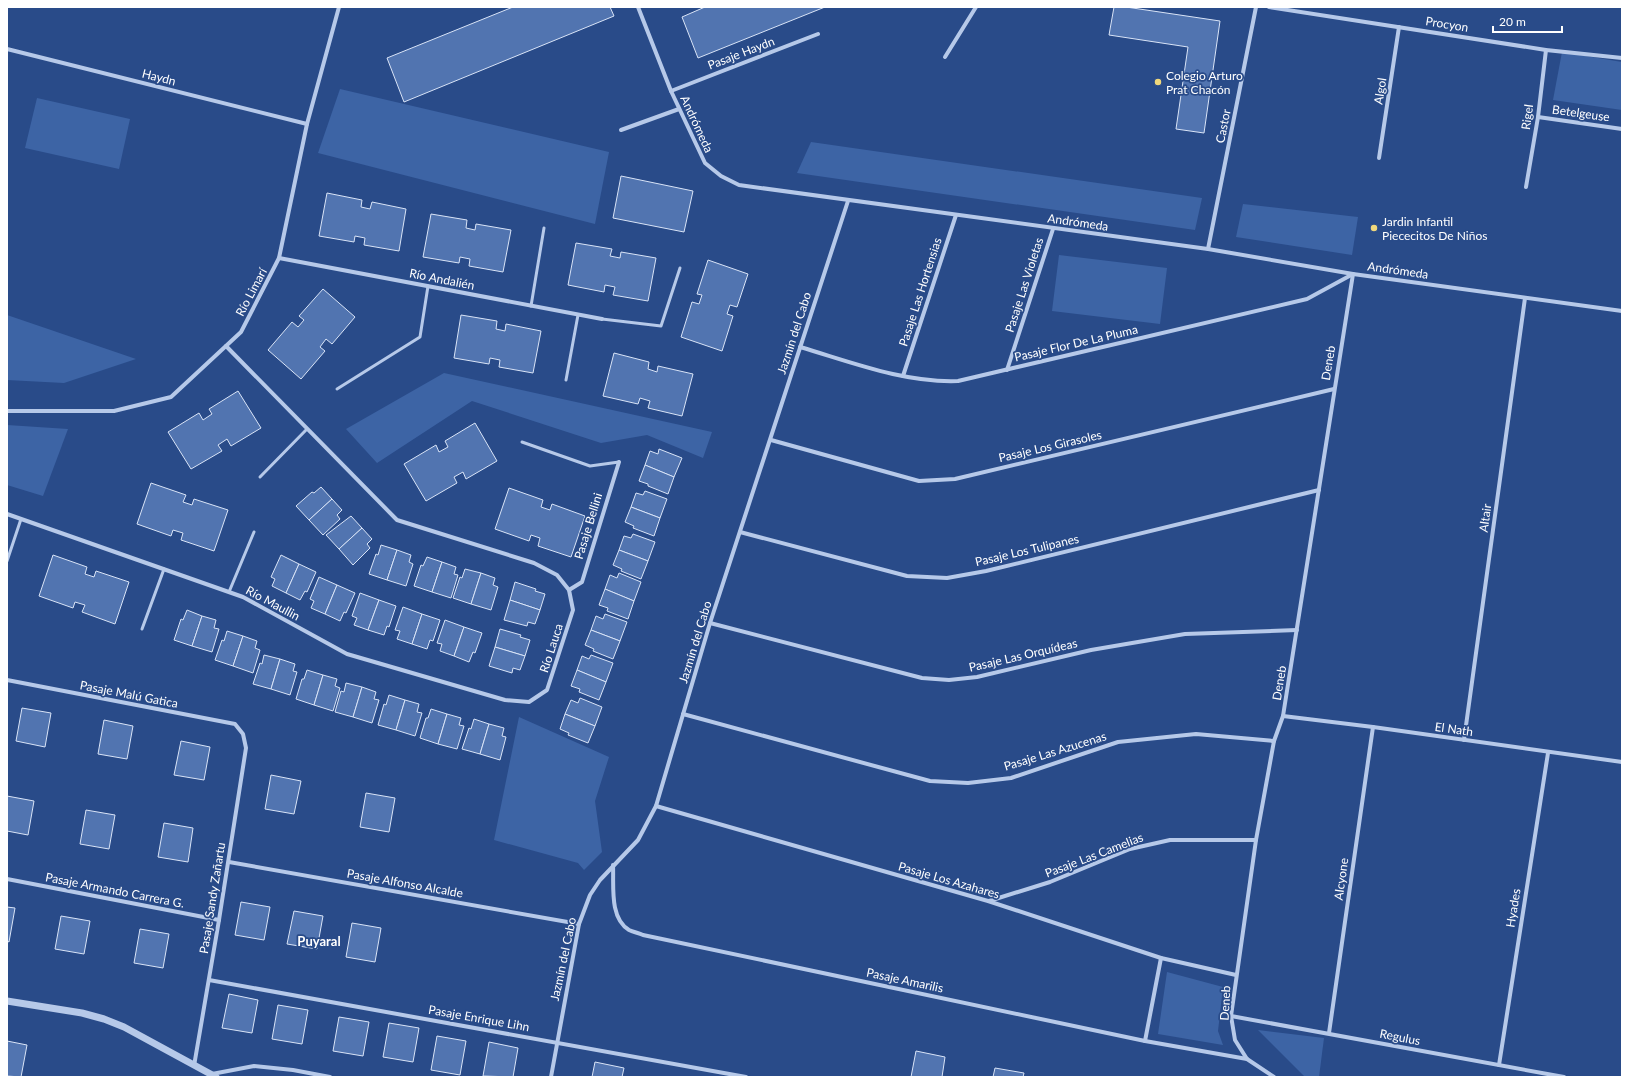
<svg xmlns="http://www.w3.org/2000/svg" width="1629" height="1084" viewBox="0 0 1629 1084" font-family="Lato,sans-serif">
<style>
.green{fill:#3d64a5}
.building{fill:#5174b0;stroke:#d9e4f7}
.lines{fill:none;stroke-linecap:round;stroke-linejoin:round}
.service{stroke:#b6c9e9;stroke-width:3}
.minor{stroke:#b6c9e9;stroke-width:4}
.tertiary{stroke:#b6c9e9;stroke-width:7}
.poi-dot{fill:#f0d87c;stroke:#294b89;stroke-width:1.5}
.labels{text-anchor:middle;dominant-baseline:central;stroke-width:3.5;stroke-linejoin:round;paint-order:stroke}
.street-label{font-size:12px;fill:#fff;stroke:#294b89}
.poi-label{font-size:12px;fill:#fff;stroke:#294b89;text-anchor:start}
.neighbourhood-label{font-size:13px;font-weight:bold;fill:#fff;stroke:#294b89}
</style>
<rect width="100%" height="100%" fill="#294b89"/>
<g class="green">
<polygon points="1562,52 1622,62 1622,110 1553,100"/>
<polygon points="340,89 609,152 595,224 318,153"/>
<polygon points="37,98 130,119 119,169 25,148"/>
<polygon points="811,142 1202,198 1195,230 797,173"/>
<polygon points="1243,204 1358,217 1352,255 1236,237"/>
<polygon points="1059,255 1167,268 1160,324 1052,311"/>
<polygon points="7,315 136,359 64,383 7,380"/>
<polygon points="444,373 712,432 703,458 647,435 601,443 472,401 377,463 346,429"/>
<polygon points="7,425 68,429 43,496 7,485"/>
<polygon points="519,717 609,757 595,801 602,852 584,870 578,863 494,840"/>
<polygon points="1167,972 1223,987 1218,1031 1223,1045 1158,1034"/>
<polygon points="1258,1030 1324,1038 1319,1077 1305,1077"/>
</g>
<g class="building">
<polygon points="513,7 610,7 614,16 404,102 387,58"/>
<polygon points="705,7 825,7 698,58 682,17"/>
<polygon points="1114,7 1126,7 1220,21 1204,133 1176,129 1188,47 1109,35"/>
<polygon points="621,176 693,191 684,232 613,218"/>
<polygon points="327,193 362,200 361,207 370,209 372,202 406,209 399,251 364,245 365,238 355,236 354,242 319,236"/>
<polygon points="431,214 467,220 466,228 475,230 476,224 511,230 503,272 469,266 470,259 460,257 459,263 423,257"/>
<polygon points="576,243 612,249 610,256 620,258 621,252 656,258 648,301 613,295 615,287 605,285 604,292 568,285"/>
<polygon points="708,260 748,274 737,307 730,305 727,314 733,316 722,351 681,337 692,302 699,304 702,295 697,294"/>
<polygon points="323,289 355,317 332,344 326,339 320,347 325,351 301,379 268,350 292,322 298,327 304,320 299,316"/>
<polygon points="461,315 497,321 496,329 505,331 506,324 541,331 533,373 499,367 500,360 490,358 489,364 454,358"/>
<polygon points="614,353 649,362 648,369 657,372 658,366 693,374 682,416 648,408 650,401 640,398 638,404 603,396"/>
<polygon points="238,391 261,428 231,446 227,439 218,445 222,451 191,469 168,432 199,413 203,420 212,414 209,409"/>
<polygon points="475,423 497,461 466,479 463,472 454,477 457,483 426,501 404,464 436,445 439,452 448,447 445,441"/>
<polygon points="659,449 682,458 674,477 645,465 650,451 658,454"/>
<polygon points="645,465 674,477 668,494 648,486 648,484 639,481"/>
<polygon points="151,483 186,495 183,502 192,505 194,499 228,510 214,551 181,540 183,533 173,530 171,536 137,524"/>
<polygon points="321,487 332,499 309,520 296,506 312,492 314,493"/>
<polygon points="509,488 543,500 541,507 550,510 552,504 585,516 571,557 538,546 540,538 531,535 529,541 495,529"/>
<polygon points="645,491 667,499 660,518 631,507 636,493 643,495"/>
<polygon points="332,499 342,510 337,515 340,519 323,535 309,520"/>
<polygon points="631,507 660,518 654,536 633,528 634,526 625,522"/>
<polygon points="351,516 362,528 339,549 326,535"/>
<polygon points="362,528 372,539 367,544 370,548 353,565 339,549"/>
<polygon points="633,534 655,542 648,561 619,550 624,536 631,538"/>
<polygon points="381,545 397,550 387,580 369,574 376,554 378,555"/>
<polygon points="397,550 411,555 409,562 413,564 406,586 387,580"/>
<polygon points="619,550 648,561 641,579 621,571 622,569 613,565"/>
<polygon points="53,555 87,567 85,574 94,577 96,571 129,582 115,624 82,612 85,605 75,602 73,608 39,596"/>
<polygon points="281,555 299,564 286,593 272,586 275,579 271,577"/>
<polygon points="427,557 442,562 432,592 414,586 421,565 423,566"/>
<polygon points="442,562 456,567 454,574 458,575 451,598 432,592"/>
<polygon points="299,564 316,572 307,592 305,591 300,600 286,593"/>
<polygon points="465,569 481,573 471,604 453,598 460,577 462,578"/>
<polygon points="481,573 495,578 493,585 498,587 491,610 471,604"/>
<polygon points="619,573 641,582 634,601 605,589 610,575 617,578"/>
<polygon points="319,577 337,585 325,614 311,608 314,601 310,599"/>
<polygon points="515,582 536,589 535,591 545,594 540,610 510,600"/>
<polygon points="337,585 355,593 346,613 344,612 340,621 325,614"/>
<polygon points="605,589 634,601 628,619 607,611 608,608 599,605"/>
<polygon points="360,593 379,600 368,630 354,625 357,618 352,616"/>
<polygon points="379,600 396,606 389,627 387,626 384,635 368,630"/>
<polygon points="510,600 540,610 535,624 528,622 527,626 504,620"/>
<polygon points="403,607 422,614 412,644 397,639 400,631 395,630"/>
<polygon points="187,610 202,616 192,646 174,640 181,619 183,620"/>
<polygon points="422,614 440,620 433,641 430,640 427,649 412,644"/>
<polygon points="605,614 627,622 620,641 591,630 596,616 603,619"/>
<polygon points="202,616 216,620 214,628 219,629 212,652 192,646"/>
<polygon points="445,620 464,627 454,656 440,651 442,644 437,643"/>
<polygon points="464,627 482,633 475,653 473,652 469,662 454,656"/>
<polygon points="500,629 521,635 520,637 530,640 525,656 495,647"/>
<polygon points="591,630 620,641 613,659 593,651 594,649 585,645"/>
<polygon points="227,631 243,636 233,666 215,660 222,640 224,641"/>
<polygon points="243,636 257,641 255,648 260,650 253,673 233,666"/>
<polygon points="495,647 525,656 520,670 513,668 512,673 489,666"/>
<polygon points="264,655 280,659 271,689 253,684 260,663 262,664"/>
<polygon points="591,655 613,663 606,682 577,670 582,656 589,659"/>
<polygon points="280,659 295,664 293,671 297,672 290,695 271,689"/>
<polygon points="307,670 323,675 314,705 296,699 302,679 304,679"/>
<polygon points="577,670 606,682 599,700 579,692 580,689 571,686"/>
<polygon points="323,675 337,679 335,686 340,688 333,711 314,705"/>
<polygon points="346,683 362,687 353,717 335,712 341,691 344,692"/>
<polygon points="362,687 376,692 374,699 379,700 372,723 353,717"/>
<polygon points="389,695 405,700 396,730 378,725 384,704 386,705"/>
<polygon points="580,698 602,707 595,726 565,714 571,700 578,703"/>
<polygon points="405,700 419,704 417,712 422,713 415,736 396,730"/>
<polygon points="22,708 51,713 45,747 16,741"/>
<polygon points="431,709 447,714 438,744 420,738 426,718 428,718"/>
<polygon points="447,714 461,718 459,725 464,726 457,749 438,744"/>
<polygon points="565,714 595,726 588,743 568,735 569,733 560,729"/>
<polygon points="474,719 489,724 480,754 462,749 469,728 471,729"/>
<polygon points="104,720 133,726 127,759 98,754"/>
<polygon points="489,724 504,728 502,736 506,737 500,760 480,754"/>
<polygon points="181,741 210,747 204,780 174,775"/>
<polygon points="271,775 301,781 294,814 265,809"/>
<polygon points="366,793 395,798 389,832 360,827"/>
<polygon points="7,796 34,801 28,835 7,831"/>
<polygon points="86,810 115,815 109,849 80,844"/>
<polygon points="164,823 193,828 188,862 158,857"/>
<polygon points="241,902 270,907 264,940 235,935"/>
<polygon points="7,907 15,908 9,942 7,941"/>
<polygon points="294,911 323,916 317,949 287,944"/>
<polygon points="61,916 90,921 84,954 55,949"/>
<polygon points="352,923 381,928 375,962 346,957"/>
<polygon points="140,929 169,934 163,968 134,963"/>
<polygon points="229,994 258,1000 252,1033 222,1028"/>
<polygon points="278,1005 308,1010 302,1044 272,1039"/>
<polygon points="339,1017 369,1022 363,1056 333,1051"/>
<polygon points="389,1023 419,1028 413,1062 383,1057"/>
<polygon points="437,1036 466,1041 460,1075 431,1070"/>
<polygon points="7,1041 27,1045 21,1077 7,1076"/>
<polygon points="489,1042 518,1048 513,1077 483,1076"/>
<polygon points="916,1051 945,1057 942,1077 911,1077"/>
<polygon points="595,1062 624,1068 622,1077 592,1077"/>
<polygon points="995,1068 1024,1073 1023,1077 993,1077"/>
</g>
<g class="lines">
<g class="service">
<polyline points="531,306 544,228"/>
<polyline points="602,319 661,326 680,268"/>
<polyline points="566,380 578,315"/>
<polyline points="337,389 420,337 428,286"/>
<polyline points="522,442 590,466 619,462"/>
<polyline points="260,477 307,429"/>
<polyline points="7,561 21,519"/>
<polyline points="229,592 254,532"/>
<polyline points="142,629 164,569"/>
</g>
<g class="minor">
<polyline points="638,7 671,91 705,163 721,176 739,185 1208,249 1353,274 1622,311"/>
<polyline points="1269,7 1546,50 1622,58"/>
<polyline points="7,49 307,124"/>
<polyline points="945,57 976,7"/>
<polyline points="671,91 818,34"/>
<polyline points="1538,117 1622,129"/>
<polyline points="621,130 679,109"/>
<polyline points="1379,158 1399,27"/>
<polyline points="1526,187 1538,117 1546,50"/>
<polyline points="1208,249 1256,7"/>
<polyline points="279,258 602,319"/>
<path d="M800,347C851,362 904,383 958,381L1307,299L1353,274"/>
<polyline points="1007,370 1053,229"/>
<polyline points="903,376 956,215"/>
<polyline points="7,411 114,411 171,397 241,332 279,258 307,124 339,7"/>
<polyline points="771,440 919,481 955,479 1334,389"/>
<polyline points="7,514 243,597 347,654 505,700 529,702 547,690 573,610 569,590 557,575 534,563 397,520 226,346"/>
<polyline points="740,532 907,576 947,578 986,571 1319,490"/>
<polyline points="569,590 582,582 619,462"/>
<polyline points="710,623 922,678 949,680 977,677 1091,650 1185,634 1297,630"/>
<polyline points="7,680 235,724 243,734 246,748 219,920 194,1066"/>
<polyline points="683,714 930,781 968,783 1011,778 1118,742 1196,734 1274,741"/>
<polyline points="1283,716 1373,727 1622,762"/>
<polyline points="1464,740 1525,298"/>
<polyline points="656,806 988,901 1161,958 1236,975"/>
<polyline points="229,862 579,924"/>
<path d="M613,865C614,885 609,918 629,930C633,932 639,933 643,935L1145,1041L1247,1059"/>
<polyline points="7,879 219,920"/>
<polyline points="989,901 1050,882 1130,849 1170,840 1256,840"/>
<polyline points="209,980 746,1077"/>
<polyline points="1231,1016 1564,1077"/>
<polyline points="1329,1033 1373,727"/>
<polyline points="1145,1041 1161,958"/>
<polyline points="1499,1065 1548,753"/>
<polyline points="212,1074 254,1066 293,1070 330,1077"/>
<polyline points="551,1077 579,924 590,895 600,880 638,840 656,806 710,623 848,201"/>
<polyline points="1274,1077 1247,1059 1235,1040 1231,1016 1256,840 1274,741 1283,716 1353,274"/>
</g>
<polyline class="tertiary" points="7,1001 82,1013 104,1019 124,1027 216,1077"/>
</g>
<g class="poi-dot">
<circle cx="1158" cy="82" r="4"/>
<circle cx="1374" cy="228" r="4"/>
</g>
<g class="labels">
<g class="street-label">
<text transform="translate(1447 24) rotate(9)">Procyon</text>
<text transform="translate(741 53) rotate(-21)">Pasaje Haydn</text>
<text transform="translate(159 77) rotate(14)">Haydn</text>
<text transform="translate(1380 91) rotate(-81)">Algol</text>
<text transform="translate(1581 113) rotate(8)">Betelgeuse</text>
<text transform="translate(1527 117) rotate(-82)">Rigel</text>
<text transform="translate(697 124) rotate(65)">Andrómeda</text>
<text transform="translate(1223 126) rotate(-79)">Castor</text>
<text transform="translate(1078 222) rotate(8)">Andrómeda</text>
<text transform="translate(1398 270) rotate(8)">Andrómeda</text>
<text transform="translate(442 279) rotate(11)">Río Andalién</text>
<text transform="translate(1024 285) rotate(-72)">Pasaje Las Violetas</text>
<text transform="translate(251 292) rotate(-62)">Río Limarí</text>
<text transform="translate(920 292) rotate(-72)">Pasaje Las Hortensias</text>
<text transform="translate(794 333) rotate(-72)">Jazmín del Cabo</text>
<text transform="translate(1076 343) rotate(-13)">Pasaje Flor De La Pluma</text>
<text transform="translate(1328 363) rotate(-81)">Deneb</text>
<text transform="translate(1050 446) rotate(-13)">Pasaje Los Girasoles</text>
<text transform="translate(1485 518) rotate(-82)">Altair</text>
<text transform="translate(588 526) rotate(-73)">Pasaje Bellini</text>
<text transform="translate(1027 550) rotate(-13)">Pasaje Los Tulipanes</text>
<text transform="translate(273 603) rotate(28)">Río Maullin</text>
<text transform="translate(695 642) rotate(-73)">Jazmín del Cabo</text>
<text transform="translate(551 648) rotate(-72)">Río Lauca</text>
<text transform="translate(1023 655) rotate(-13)">Pasaje Las Orquídeas</text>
<text transform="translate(1279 683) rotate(-81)">Deneb</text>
<text transform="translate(129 694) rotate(11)">Pasaje Malú Gatica</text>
<text transform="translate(1454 729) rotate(8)">El Nath</text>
<text transform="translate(1055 751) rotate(-17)">Pasaje Las Azucenas</text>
<text transform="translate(1094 855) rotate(-21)">Pasaje Las Camelias</text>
<text transform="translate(1341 879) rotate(-82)">Alcyone</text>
<text transform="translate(949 880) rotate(16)">Pasaje Los Azahares</text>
<text transform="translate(405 883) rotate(10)">Pasaje Alfonso Alcalde</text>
<text transform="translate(115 890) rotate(11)">Pasaje Armando Carrera G.</text>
<text transform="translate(212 898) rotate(-81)">Pasaje Sandy Zañartu</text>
<text transform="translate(1513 908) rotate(-81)">Hyades</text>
<text transform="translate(563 959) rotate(-78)">Jazmín del Cabo</text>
<text transform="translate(905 980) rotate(12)">Pasaje Amarilis</text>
<text transform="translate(1225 1003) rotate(-87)">Deneb</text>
<text transform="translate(479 1018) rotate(10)">Pasaje Enrique Lihn</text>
<text transform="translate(1400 1037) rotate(11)">Regulus</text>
</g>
<g class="poi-label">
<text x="1166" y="75">Colegio Arturo<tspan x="1166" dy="14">Prat Chacón</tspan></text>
<text x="1382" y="221">Jardin Infantil<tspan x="1382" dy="14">Piececitos De Niños</tspan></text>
</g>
<g class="neighbourhood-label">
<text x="319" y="941">Puyaral</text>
</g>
</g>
<rect width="1629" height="1084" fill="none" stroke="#ffffff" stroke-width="16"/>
<path d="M1493 26v6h69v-6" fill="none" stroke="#ffffff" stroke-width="2"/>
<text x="1499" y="26" font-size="12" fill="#ffffff" stroke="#294b89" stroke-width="3" paint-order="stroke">20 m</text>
</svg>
